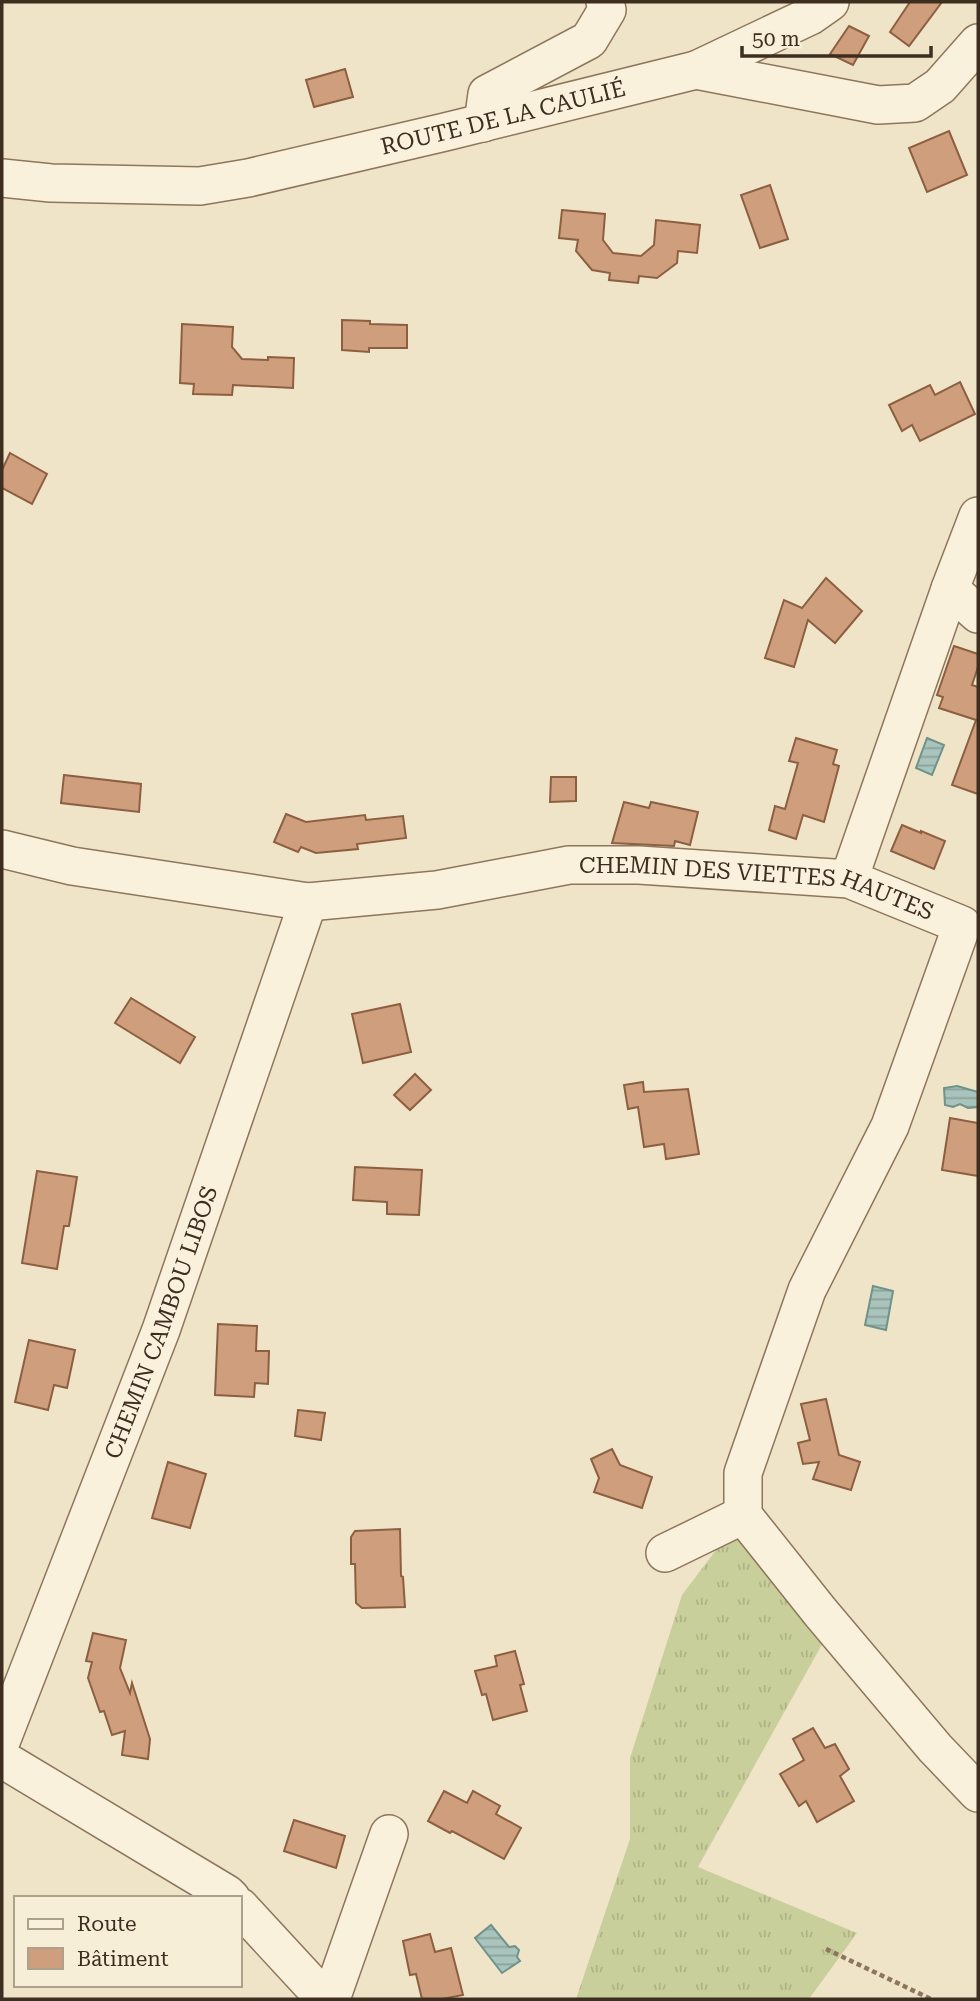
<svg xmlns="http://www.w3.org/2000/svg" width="980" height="2001" viewBox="0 0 980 2001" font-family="'Roboto Serif',serif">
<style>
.grass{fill:url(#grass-tufts)}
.water{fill:url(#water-rules);stroke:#6f938a;stroke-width:2}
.building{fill:#cf9f7d;stroke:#8d5f41;stroke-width:2}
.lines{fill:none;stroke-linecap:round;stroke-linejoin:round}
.minor-casing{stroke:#8d765c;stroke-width:40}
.path{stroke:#8d765c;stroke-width:4.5;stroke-dasharray:5 3.5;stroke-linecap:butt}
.minor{stroke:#faf1dc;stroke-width:37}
.labels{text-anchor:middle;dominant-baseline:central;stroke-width:5;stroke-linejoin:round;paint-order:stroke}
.street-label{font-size:23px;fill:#3d2e20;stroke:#f7eed8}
</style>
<defs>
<pattern id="grass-tufts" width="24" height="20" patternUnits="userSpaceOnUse" patternTransform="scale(1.75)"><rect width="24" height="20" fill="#c9cf9b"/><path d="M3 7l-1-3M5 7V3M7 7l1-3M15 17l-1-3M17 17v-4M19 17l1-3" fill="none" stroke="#aeb285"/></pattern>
<pattern id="water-rules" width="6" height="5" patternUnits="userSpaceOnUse" patternTransform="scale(1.75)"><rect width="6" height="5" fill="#a9c4bc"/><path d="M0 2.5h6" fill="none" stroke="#8ba098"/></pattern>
</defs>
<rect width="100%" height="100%" fill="#f0e4c8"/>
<polygon class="grass" points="742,1532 825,1639 698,1867 857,1933 809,1999 576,1999 630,1839 630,1758 682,1595 716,1550"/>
<g class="water">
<polygon points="927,738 944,745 932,775 916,768"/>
<polygon points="957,1086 978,1092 978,1107 968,1108 960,1104 953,1107 945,1105 944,1088"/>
<polygon points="873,1286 893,1291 886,1330 865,1325"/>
<polygon points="491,1925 509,1947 515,1946 519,1950 517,1957 520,1961 502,1973 475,1938"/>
</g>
<g class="building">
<polygon points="910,2 942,2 909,46 890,32"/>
<polygon points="849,26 869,36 853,65 830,54"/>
<polygon points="345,69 353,97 314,107 306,80"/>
<polygon points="949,131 967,175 927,192 909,148"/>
<polygon points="770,185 788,239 760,248 741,195"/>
<polygon points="562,210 605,214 603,240 613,253 641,256 654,245 656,220 700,225 697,253 678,251 677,263 657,278 639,276 638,283 609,280 610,273 592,270 576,251 578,240 559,238"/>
<polygon points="342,320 370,321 370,324 407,325 407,348 369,348 369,352 342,350"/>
<polygon points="182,324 233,327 232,347 242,359 268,360 268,357 294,358 293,388 233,385 232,395 193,394 194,384 180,383"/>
<polygon points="960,382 975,414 920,441 912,425 902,431 889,405 930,385 935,395"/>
<polygon points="10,453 47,474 32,504 2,488 2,470"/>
<polygon points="826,578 862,611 835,643 808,620 794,667 765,658 784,600 802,608"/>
<polygon points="954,646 978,654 978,667 972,685 978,687 978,794 952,785 976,720 939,708 943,697 937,695"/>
<polygon points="796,738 837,750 833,764 839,766 824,822 803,815 796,839 769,830 775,806 785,809 798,763 789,761"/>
<polygon points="64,775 141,784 139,812 61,803"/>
<polygon points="551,777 576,777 576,801 550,802"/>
<polygon points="624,802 649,808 651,802 698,812 690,845 675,841 674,846 612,843"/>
<polygon points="286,814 306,822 365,815 366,820 403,816 406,838 357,844 358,849 316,853 301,847 298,852 274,842"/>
<polygon points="902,825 921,833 921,831 945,841 934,869 891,851"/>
<polygon points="131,998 195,1037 180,1063 115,1023"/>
<polygon points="400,1004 411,1052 363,1063 352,1014"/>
<polygon points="415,1074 431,1090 410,1110 394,1095"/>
<polygon points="643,1082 644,1092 688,1089 699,1154 666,1159 664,1144 644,1147 638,1107 628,1109 624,1085"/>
<polygon points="950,1118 978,1123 978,1176 942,1170"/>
<polygon points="355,1167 422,1170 419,1215 387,1214 387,1202 353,1200"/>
<polygon points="37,1171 77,1177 69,1226 64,1226 57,1269 22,1263"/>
<polygon points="218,1324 257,1326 256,1351 269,1351 268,1384 255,1383 254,1397 215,1395"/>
<polygon points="29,1340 75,1350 67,1388 54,1385 48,1410 15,1402"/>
<polygon points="826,1399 839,1455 860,1462 851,1490 813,1479 819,1462 803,1464 798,1443 810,1440 801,1404"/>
<polygon points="298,1410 325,1413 321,1440 295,1436"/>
<polygon points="612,1449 620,1465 652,1477 642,1508 594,1492 599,1478 591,1459"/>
<polygon points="168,1462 206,1474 190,1528 152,1518"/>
<polygon points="400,1529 401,1576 403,1577 405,1607 362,1608 356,1603 355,1564 351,1564 351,1537 355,1531"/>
<polygon points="93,1633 126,1640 120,1668 130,1693 132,1683 150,1739 148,1759 122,1755 125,1731 112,1735 104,1711 100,1712 88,1678 92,1662 86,1661"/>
<polygon points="515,1651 524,1684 520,1685 527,1711 493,1720 486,1694 482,1695 475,1671 497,1666 495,1656"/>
<polygon points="813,1728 825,1748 835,1744 849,1769 840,1776 854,1801 817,1822 806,1801 799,1806 780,1774 804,1760 793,1739"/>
<polygon points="444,1791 467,1803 473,1791 500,1806 496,1814 521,1828 504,1859 452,1831 450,1833 428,1821"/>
<polygon points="294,1820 345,1836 336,1868 284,1851"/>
<polygon points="430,1934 435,1952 451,1948 463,1995 442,1999 422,1999 416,1974 410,1975 403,1941"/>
</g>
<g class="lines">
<g class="minor-casing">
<g id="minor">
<polyline points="696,70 810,16 830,2"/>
<polyline points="483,123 487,94 589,40 607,10 605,2"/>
<path id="s1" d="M2,178L51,183L200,186L248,178L445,132L696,70L878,105L915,103L940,86L978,43"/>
<polyline points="950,589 978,614"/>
<path id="s2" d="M2,849L72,866L308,902L437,890L569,865H639L849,879L962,925L890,1126L807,1290L743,1473V1515L821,1613L935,1748L978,1793"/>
<polyline points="849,879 950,589 978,516"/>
<polyline points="665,1553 743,1515"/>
<path id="s3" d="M2,1739L161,1330L308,902"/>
<polyline points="2,1759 227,1894 231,1898"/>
<polyline points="240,1907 325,1999"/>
<polyline points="331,1999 389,1834"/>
</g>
</g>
<polyline class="path" points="826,1949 931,1999"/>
<use href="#minor" class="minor"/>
</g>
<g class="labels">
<g class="street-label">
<text stroke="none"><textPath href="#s1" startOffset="509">ROUTE DE LA CAULIÉ</textPath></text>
<text stroke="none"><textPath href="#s2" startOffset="765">CHEMIN DES VIETTES HAUTES</textPath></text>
<text stroke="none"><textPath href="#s3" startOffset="446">CHEMIN CAMBOU LIBOS</textPath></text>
</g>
</g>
<rect width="980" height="2001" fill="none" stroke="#3d2e20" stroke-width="7"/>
<rect x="14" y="1896" width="228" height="91" fill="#f7eed8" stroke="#ada18e" stroke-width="2"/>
<rect x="28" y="1919" width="35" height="10" fill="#faf1dc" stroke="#ada18e" stroke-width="2"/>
<text x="77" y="1931" font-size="21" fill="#3d2e20">Route</text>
<rect x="28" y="1948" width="35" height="21" fill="#cf9f7d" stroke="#ada18e" stroke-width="2"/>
<text x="77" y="1966" font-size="21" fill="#3d2e20">Bâtiment</text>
<path d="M742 46v10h189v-10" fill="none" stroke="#3d2e20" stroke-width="3.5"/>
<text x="752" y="46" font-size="21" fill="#3d2e20" stroke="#f7eed8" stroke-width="5" paint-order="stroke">50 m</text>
</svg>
